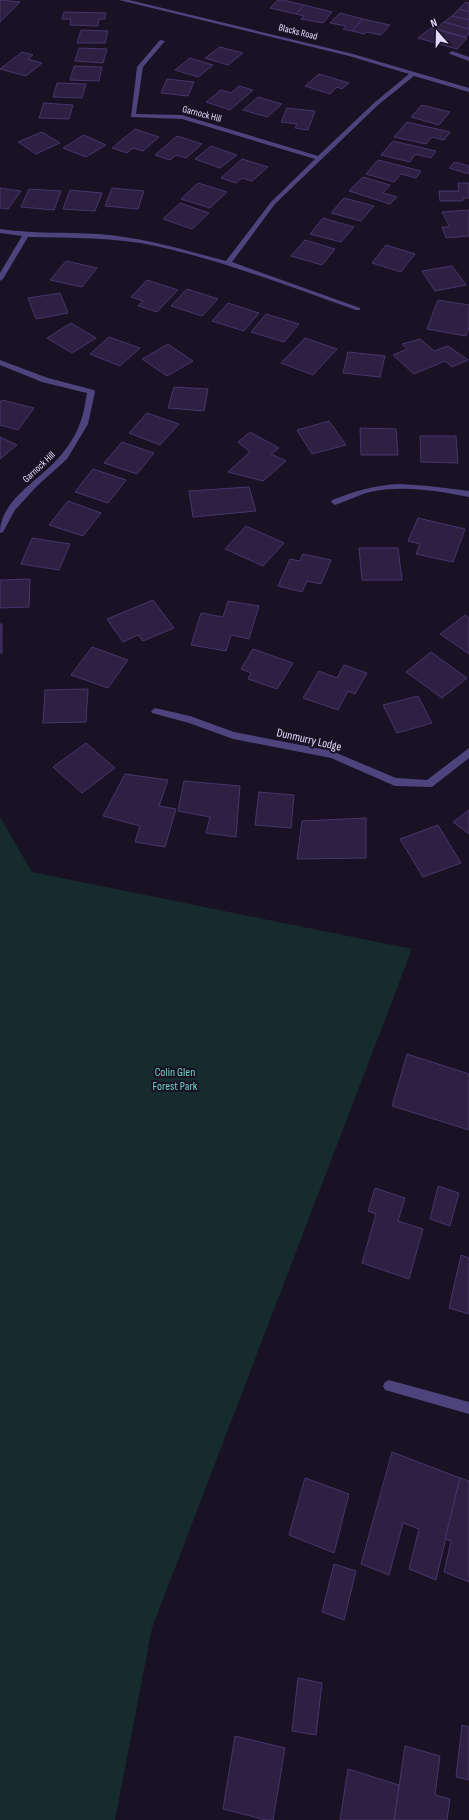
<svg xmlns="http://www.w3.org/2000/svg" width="469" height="1820" viewBox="0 0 469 1820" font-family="'Sofia Sans Condensed',sans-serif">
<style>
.green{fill:#162b2e}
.building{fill:#2c2043;stroke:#47356c}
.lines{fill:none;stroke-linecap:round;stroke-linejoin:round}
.minor{fill:#4d437d;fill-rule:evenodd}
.labels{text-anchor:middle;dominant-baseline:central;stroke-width:4;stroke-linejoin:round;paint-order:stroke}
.far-street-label{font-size:10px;fill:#e2dafa;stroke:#181224}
.street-label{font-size:12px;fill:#e2dafa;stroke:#181224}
.park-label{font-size:12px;fill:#6fd2c6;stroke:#181224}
</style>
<rect width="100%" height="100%" fill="#181224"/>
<polygon class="green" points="0,817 32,872 412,949 152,1628 115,1820 0,1820"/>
<g class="building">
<polygon points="1,0 20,2 0,22 0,1"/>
<polygon points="278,0 283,0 304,5 296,14 270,8"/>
<polygon points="466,2 469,3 469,12 459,9"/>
<polygon points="304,5 332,12 323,23 301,19 304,16 296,14"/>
<polygon points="459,9 469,12 469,20 452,16"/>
<polygon points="64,12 106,13 105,19 99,19 98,26 70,25 71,19 62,19"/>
<polygon points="340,13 363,19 352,31 343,29 346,26 330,23"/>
<polygon points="452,16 469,20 469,29 444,22"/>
<polygon points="363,19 390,25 381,35 367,32 364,34 352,31"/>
<polygon points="444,22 469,29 469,34 465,37 436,29"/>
<polygon points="431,28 467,38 457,49 418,38"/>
<polygon points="81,30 108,31 105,43 77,43"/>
<polygon points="220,47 243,53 228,65 205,58"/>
<polygon points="79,48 107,49 103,63 75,61"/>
<polygon points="22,52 33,55 28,59 42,63 26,76 0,69"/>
<polygon points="190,58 213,65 198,77 175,70"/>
<polygon points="74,66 102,67 99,81 70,80"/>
<polygon points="319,74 349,83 342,89 337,87 330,94 305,86"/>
<polygon points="167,79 194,82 188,96 161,93"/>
<polygon points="57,83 86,84 82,98 53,97"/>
<polygon points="239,86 253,90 230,110 206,102 221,90 231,93"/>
<polygon points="258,97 282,104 267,117 243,110"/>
<polygon points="44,103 73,105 69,119 39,118"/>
<polygon points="422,105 450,112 439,125 411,117"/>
<polygon points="287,108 315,111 308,130 295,128 297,124 281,122"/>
<polygon points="407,122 450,132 444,140 432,137 426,144 394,137"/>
<polygon points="135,129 159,137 143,151 133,148 127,153 112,148"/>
<polygon points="42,132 60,143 36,154 18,142"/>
<polygon points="84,135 106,145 86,157 63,148"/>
<polygon points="177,136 202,144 186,158 176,155 170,160 155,155"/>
<polygon points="393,141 436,151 431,158 415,154 410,162 381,155"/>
<polygon points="211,146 237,155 220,168 195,159"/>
<polygon points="242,159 268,167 252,181 242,178 236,183 221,178"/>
<polygon points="378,160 421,171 416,178 401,174 394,182 366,174"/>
<polygon points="455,162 469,166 469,174 449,168"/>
<polygon points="363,177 390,185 383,193 397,197 390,204 349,191"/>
<polygon points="198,183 227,192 210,208 181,199"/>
<polygon points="458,183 469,183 469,198 463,198 463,201 440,201 439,191 459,191"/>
<polygon points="0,188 21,191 8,209 0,208"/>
<polygon points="112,188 144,191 138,209 105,206"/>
<polygon points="29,189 61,191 54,210 21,207"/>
<polygon points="70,190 102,193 95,211 63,209"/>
<polygon points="344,198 374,206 361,221 331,213"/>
<polygon points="180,203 209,213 192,229 163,219"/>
<polygon points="469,210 469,236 446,238 442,227 450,227 442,212"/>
<polygon points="323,218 354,227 341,242 310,234"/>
<polygon points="305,240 335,249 322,265 291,256"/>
<polygon points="386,245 415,254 401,272 372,263"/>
<polygon points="66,261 97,268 82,287 50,280"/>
<polygon points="452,266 466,285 435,291 422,271"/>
<polygon points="147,280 178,290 157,312 138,306 143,301 131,297"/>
<polygon points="187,289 218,299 202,316 171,306"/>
<polygon points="60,293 68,313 36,319 28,298"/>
<polygon points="438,300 469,305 469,327 466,336 427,329"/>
<polygon points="228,303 259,313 244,331 212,321"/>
<polygon points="266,314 299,324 284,342 251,332"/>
<polygon points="71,323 96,338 72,353 47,338"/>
<polygon points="109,337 140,348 120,366 90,354"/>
<polygon points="305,338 337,349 313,375 281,363"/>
<polygon points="420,339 434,351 448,346 468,360 452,367 445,361 414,374 393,355 407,349 402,344"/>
<polygon points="168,344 193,361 167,376 142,359"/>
<polygon points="348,352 385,356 380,377 343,373"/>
<polygon points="174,387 208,389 204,411 168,408"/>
<polygon points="2,400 34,408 18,430 0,425 0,402"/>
<polygon points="147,413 179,424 160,445 129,433"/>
<polygon points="329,421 346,445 312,454 297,430"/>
<polygon points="360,428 396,429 398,455 361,455"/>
<polygon points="250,432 279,448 271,454 286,461 263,481 228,472 250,452 238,442"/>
<polygon points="420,436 456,436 458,463 421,462"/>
<polygon points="0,437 17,445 0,459"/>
<polygon points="122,442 154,453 137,474 104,463"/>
<polygon points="93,469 126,480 108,503 75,492"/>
<polygon points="249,487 256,511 193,517 189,491"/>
<polygon points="68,501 101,513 83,536 49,525"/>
<polygon points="418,518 465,529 453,562 416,554 420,544 408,541"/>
<polygon points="246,526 284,543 263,566 225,549"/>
<polygon points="32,538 70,544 59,570 21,564"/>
<polygon points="359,548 398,548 402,580 362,580"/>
<polygon points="303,554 331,560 321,584 307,581 302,592 278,586 290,559 300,561"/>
<polygon points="30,579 29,607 0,608 0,580"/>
<polygon points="153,600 174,628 143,641 138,635 123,642 107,619"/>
<polygon points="228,601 259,606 249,639 231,635 226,651 191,645 201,613 223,617"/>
<polygon points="465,615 469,618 469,654 440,634"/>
<rect x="0" y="624" width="2" height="29"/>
<polygon points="92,647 128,660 108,688 71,675"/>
<polygon points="253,649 293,663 277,689 248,679 251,673 241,669"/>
<polygon points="431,652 467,678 442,698 406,672"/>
<polygon points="344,665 367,673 355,694 348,691 338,710 303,698 319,671 337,678"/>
<polygon points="88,689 86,722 43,723 45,690"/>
<polygon points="418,696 432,723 397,733 383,705"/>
<polygon points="86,743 115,768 82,793 53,767"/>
<polygon points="125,774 168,780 159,806 176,809 165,847 135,842 140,826 103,816"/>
<polygon points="184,781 240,786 236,837 206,833 210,817 178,811"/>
<polygon points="259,792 294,795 291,828 255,825"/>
<polygon points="469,810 469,834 453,822"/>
<polygon points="366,818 366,858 297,859 302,821"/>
<polygon points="438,825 461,863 423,877 400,839"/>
<polygon points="407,1054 469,1074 469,1130 392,1106"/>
<polygon points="438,1186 459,1193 450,1226 430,1219"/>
<polygon points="375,1188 405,1198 398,1221 423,1229 409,1279 362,1263 376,1214 368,1211"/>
<polygon points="461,1255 469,1258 469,1314 449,1308"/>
<polygon points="392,1452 460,1478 436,1580 409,1569 419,1529 403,1523 389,1575 361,1564"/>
<polygon points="305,1478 349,1494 334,1553 289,1535"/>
<polygon points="460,1478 469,1481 469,1582 444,1572 451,1541 445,1539"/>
<polygon points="334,1564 356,1571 344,1620 322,1612"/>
<polygon points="298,1678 322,1683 316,1735 292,1731"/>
<polygon points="462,1725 469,1727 469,1780 456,1777"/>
<polygon points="235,1736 285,1748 273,1820 266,1820 223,1809"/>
<polygon points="405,1746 440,1756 435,1795 450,1799 447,1820 394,1820"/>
<polygon points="348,1769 399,1785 394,1820 340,1820"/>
</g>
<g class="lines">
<g class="minor">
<path d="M119,0H129L353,54L469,88V92L414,76L378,105L275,204L232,262L360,308V310H356C290,287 224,261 156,246C114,237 71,238 28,237L3,279L0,281V273L22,236L0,233V229C34,234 64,232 98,234C142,237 184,250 226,261L271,202L315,159L182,119L131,117L137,67L160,40L165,41L143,67L136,114L182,115L318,156L374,103L409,74L349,56Z"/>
<polygon points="452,51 469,57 469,61 450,54 449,53"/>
<path d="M0,360L48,378L94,390L95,392L88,424L67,459L37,486L15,510L3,532L0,533C0,499 42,479 61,455C68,447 77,433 80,423C84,414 85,403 87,393L42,382L0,365Z"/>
<path d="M400,484L429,486L469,491V497C438,491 402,485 370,492C358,495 347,501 335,505L331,502L332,500C356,491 374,485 400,484Z"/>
<polygon points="155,708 190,716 234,732 332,751 396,778 427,780 469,748 469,758 432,787 395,786 331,758 233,739 189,723 152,713 151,711"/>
<polygon points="389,1380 469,1402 469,1414 385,1390 383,1386 385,1382"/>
</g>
</g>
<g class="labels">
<g class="far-street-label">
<text transform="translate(298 32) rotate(14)">Blacks Road</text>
<text transform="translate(202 114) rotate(15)">Garnock Hill</text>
<text transform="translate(39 467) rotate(-43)">Garnock Hill</text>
</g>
<g class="street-label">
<text transform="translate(309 740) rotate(13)">Dunmurry Lodge</text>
</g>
<g class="park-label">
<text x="175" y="1072">Colin Glen<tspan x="175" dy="14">Forest Park</tspan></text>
</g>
</g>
<g transform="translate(437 32) rotate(340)" stroke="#181224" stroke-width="3" paint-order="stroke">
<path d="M0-3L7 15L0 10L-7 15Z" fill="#e2dafa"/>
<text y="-6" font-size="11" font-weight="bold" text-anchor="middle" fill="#e2dafa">N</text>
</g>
</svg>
